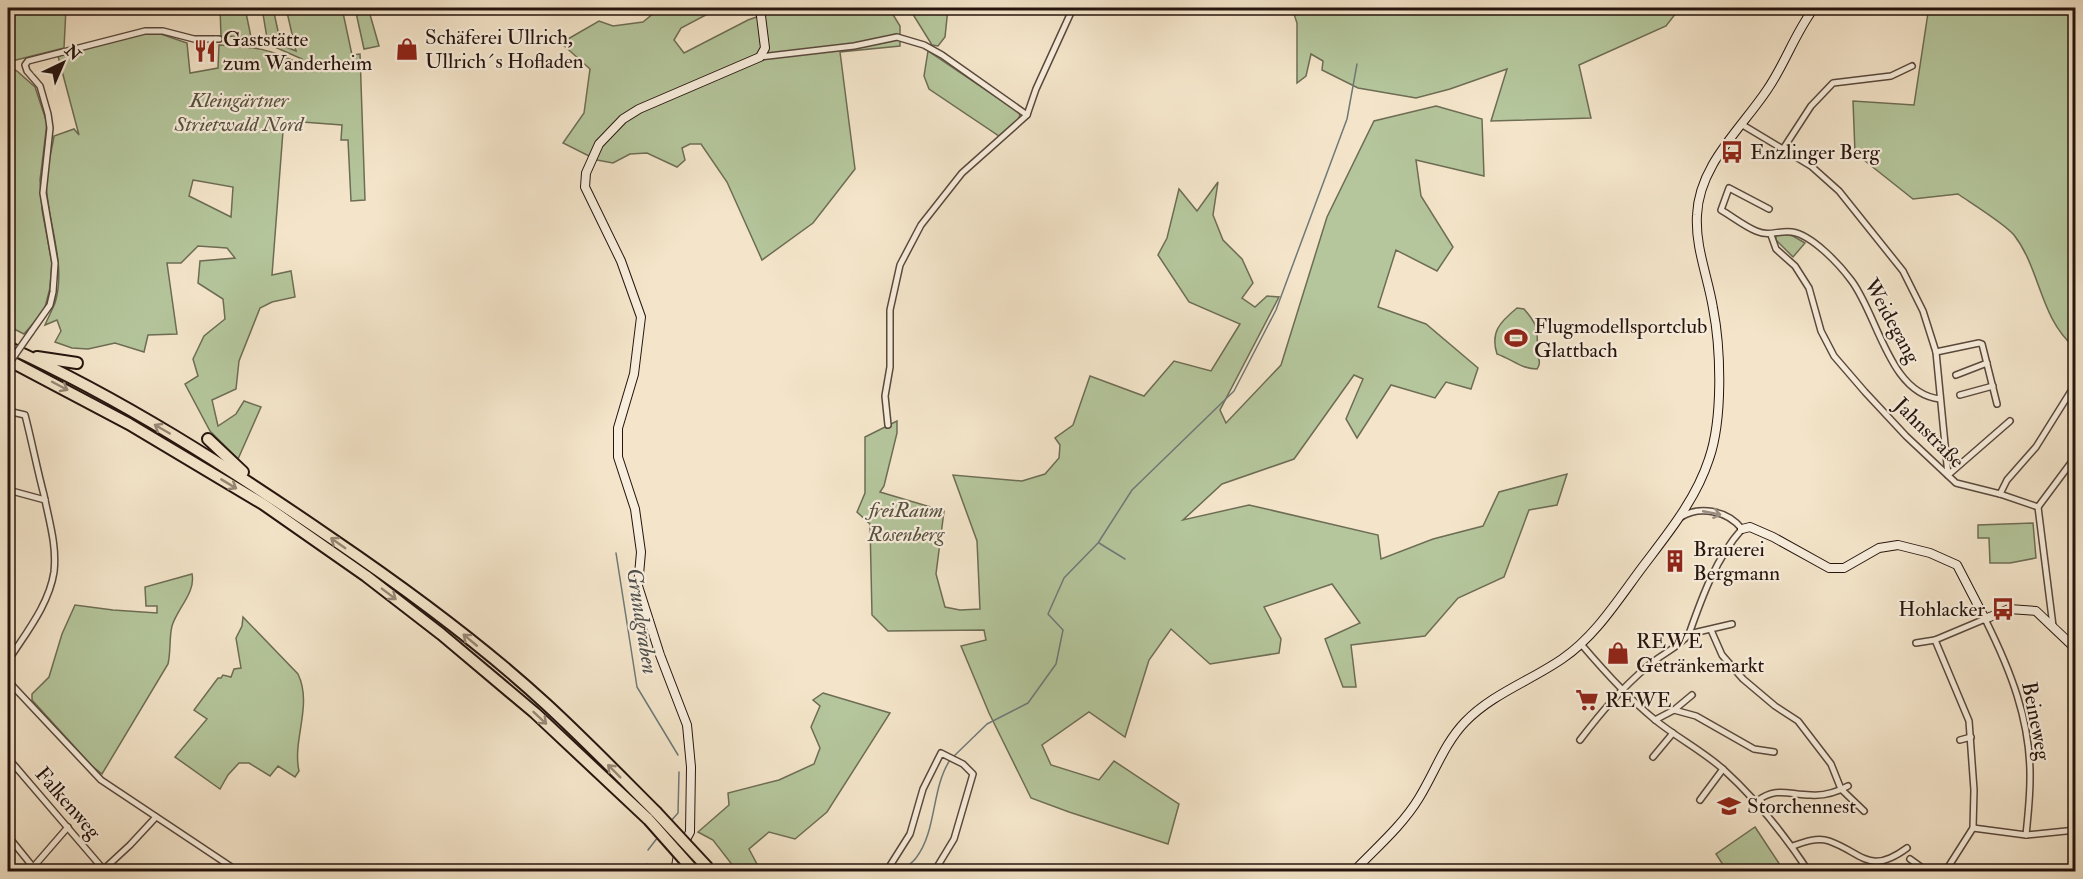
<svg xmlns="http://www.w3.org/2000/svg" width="2083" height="879" viewBox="0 0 2083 879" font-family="'IM FELL Double Pica',serif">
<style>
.green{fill:#b5c69c;stroke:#6d6d55;stroke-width:1.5;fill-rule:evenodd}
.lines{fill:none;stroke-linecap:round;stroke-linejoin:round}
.stream{stroke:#6e7979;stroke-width:1.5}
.street-casing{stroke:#59483d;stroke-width:8}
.secondary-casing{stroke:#25140e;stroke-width:10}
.highway-casing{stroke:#25140e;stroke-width:14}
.street{stroke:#f8eedd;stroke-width:5}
.secondary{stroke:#f8eedd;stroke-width:8}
.highway{stroke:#f4e5ca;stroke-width:10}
.street-bridge-casing{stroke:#59483d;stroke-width:8;stroke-linecap:butt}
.highway-bridge-casing{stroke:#25140e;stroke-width:14;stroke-linecap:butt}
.street-bridge{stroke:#f8eedd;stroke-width:5}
.highway-bridge{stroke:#f4e5ca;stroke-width:10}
.oneway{stroke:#978775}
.oneway2{stroke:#998c80}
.labels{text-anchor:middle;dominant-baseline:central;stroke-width:4.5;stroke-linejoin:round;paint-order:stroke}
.poi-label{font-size:21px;fill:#25140e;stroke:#f8eedd;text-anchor:start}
.park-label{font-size:21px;font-style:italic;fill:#575240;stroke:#f8eedd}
.street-label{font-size:21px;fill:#25140e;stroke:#f8eedd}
.water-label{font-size:22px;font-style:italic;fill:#504f4c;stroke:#f8eedd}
</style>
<rect width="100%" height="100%" fill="#f4e5ca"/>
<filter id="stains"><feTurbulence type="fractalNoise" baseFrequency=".00333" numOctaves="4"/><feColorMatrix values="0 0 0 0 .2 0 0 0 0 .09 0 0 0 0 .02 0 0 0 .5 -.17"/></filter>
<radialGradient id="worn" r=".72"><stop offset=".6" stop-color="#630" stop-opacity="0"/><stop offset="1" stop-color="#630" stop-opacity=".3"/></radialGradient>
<g class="green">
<polygon points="8,8 66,8 64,48 8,62"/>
<polygon points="220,8 245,8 251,37 221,36"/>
<path d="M262,8H273L281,45L296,51L286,8H342L352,55L360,54L365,200L351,201L348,140H341L342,125L289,121L288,130L283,131L272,275L291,271L295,297L272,302L260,308L239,361L236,389L212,400L218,426L236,414L244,401L261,407L238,459L210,431L185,384L198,376L193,359L204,336L225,319L223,299L198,283L200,261L235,258L227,248L198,246L181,263H167L177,334L148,335L144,352L115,343L88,349L72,348L55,342L61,331L57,320L45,325C48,318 52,310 55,303C67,264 47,222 46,182C46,167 52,151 54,136L74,129L79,135L58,56L147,33L155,32L187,43L190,73L218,68L219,45C254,47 270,48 302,65V59L268,44ZM193,180L233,187L231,217L189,196Z"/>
<polygon points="355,8 384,8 369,11 379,46 364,49"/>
<polygon points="660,8 719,8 681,28 674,40 684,53 748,20 782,8 889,8 900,26 900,46 840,52 855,169 813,223 762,260 727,182 701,144 690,144 682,148 685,160 677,167 647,153 630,154 613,163 597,160 563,143 584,113 590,69 561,43 599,21 613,26 643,22"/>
<polygon points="909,8 948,8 945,37 938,46 932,45"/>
<polygon points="1292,8 1680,8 1666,26 1579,65 1591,118 1491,121 1507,69 1450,89 1416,98 1358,88 1322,70 1323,61 1311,54 1306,76 1297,83 1297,23"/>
<path d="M1931,8H2075V348C2039,317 2041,270 2014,235C2005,224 1971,203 1958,194L1913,199L1855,153L1853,101L1914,105L1928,13Z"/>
<polygon points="928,51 1020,113 1019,119 999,136 929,89 924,76"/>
<polygon points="8,66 17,71 35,87 47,123 40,180 42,210 52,263 50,288 44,311 24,334 8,326"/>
<polygon points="1436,106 1482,119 1484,176 1416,160 1421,196 1453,247 1437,271 1396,250 1378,307 1426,324 1478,368 1471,389 1446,382 1435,398 1391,385 1357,438 1346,419 1363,379 1354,375 1294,459 1222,484 1183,520 1249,505 1378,535 1381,559 1433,539 1483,526 1499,492 1567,474 1557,505 1529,510 1504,577 1458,598 1425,636 1351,645 1356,687 1343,687 1325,639 1360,623 1332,584 1264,607 1281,639 1279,653 1210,664 1171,629 1149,660 1125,737 1089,712 1042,745 1051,765 1099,780 1114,761 1179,804 1168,844 1069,812 1031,798 989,713 961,646 986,640 984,630 888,631 872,615 870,524 857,512 865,493 865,437 897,421 897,433 884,486 880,492 944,511 936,574 945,607 960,610 980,609 977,541 953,475 1022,481 1045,474 1059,458 1060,445 1055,438 1073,425 1090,376 1144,396 1174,361 1211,371 1240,324 1189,302 1158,255 1167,238 1179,189 1197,211 1218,182 1213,215 1223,240 1242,259 1253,283 1242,298 1255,307 1267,296 1279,297 1220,410 1226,423 1281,365 1327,217 1374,121"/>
<polygon points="1779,233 1793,236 1805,243 1793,257 1776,240 1776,236"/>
<path d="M1517,308L1524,309C1541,328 1536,331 1538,355C1539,361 1541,363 1537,369C1521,369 1512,359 1497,354C1490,332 1500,322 1517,308Z"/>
<polygon points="2033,523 2036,558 2010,563 1990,563 1989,538 1978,538 1978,525"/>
<path d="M192,574C196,592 177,609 172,626C169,638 171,651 168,664L102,774L92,766L32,700V694L49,677L62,634L75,605L113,610L157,613V606H146L145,587Z"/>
<path d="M243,617L298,674C313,705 292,740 299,771L295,777L278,766L270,776L249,763H239L228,775L220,789L175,757L207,719L194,710L218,678H221L223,675L231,677L234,669L241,668L236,638L242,626Z"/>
<polygon points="823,693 890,713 827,812 795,839 769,832 749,849 759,868 759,871 737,871 713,840 698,832 729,805 728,793 779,780 814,764 820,748 811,727 820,706 813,700"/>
<polygon points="1755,827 1784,871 1727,871 1716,854"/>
</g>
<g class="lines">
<g class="stream">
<polyline points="1099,543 1125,559"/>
<polyline points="616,553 637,687 678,755"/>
<polyline points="953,757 987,724 1028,703 1056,664 1063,630 1048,614 1064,578 1098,543 1132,490 1234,391 1276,310 1347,119 1357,64"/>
<polyline points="670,822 678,813 679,772"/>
<polyline points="648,850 658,837"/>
<polyline points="647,864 651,872"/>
<path d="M902,872C906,867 912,863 916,858C937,831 931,789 950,760"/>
</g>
<g class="street-casing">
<g id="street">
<polyline points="760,57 854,46 897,37 924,45 942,55 1027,115 962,173 921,225 900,265 890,310 890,367 885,396 888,425"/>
<polyline points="1027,115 1036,89 1073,8"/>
<polyline points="1741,124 1811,166 1839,191 1903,271 1923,311 1936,352 1948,475"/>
<polyline points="1783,149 1811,106 1833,83 1891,76 1912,66"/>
<path d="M1769,209L1729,188L1721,210C1733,217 1744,226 1756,231C1770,237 1778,230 1792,232C1812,235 1839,264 1851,280C1878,315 1889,394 1940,399"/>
<polyline points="1771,235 1776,249 1795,266 1809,288 1821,331 1834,356 1865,392 1906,436 1956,483 2000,494 2038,507 2053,626"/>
<polyline points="31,332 50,305 53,292 55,263 43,193 50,128 48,114 40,86 27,71 25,65 28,61 145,31 163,31 194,39 219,39"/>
<polyline points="1936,352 1979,343 1982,344 1997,404"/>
<polyline points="1956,375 1987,363"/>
<polyline points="1960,395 1993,386"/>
<path d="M8,411L25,415C32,442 37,469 44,495C49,521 57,545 54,572C49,605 25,634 8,661"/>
<polyline points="1948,475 2010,421"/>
<polyline points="8,490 45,500"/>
<polyline points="2000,494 2007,480 2036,447 2076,383"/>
<polyline points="2038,507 2076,456"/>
<polyline points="1711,630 1722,655 1743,679 1775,706 1798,721 1831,764 1841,789 1864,811"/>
<polyline points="1689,634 1732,624"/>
<polyline points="1935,640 1969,721 1974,790 1973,828 1945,872"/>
<path d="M1916,643L1935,640L1985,619C2010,669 2031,721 2030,779C2030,797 2028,816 2026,835"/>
<path d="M1581,644C1604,671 1627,697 1654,719C1677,738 1703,751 1724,770C1758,801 1784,834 1809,872"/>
<polyline points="8,681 101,780 239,872"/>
<polyline points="1674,710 1692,695"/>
<polyline points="1655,720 1674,710 1696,716 1754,749 1774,752"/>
<path d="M1580,740C1602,711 1621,689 1649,665C1662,654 1679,647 1689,634C1702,597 1716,558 1742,529C1728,511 1700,505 1681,517"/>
<polyline points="1960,740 1971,737"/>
<polyline points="1653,757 1673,733"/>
<polyline points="8,758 104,870"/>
<polyline points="1700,800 1723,769"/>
<path d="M1757,801C1777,786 1789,795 1811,795C1824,796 1837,792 1848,786"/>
<polyline points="1973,828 2026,835 2076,830"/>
<polyline points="8,836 33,867"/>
<path d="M1793,846C1804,842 1817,837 1829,841C1863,853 1869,876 1907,848"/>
<polyline points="1910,859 1928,872"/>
<polyline points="103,870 130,845 156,817"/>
<polyline points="29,872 68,827"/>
<polyline points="886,872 910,834 923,789 941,753 963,764 973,774 954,839 934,872"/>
</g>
</g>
<g class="secondary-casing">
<g id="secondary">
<polyline points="1742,529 1750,527 1773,537 1829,568 1844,568 1879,548 1898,545 1930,553 1957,565 1985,619 2009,609 2036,611 2076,649"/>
<polyline points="675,872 678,855 690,832 691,767 687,725 660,655 638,586 641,552 635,509 618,457 618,428 634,374 641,317 621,261 585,187 586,173 599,144 623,119 639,109 760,57 765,48 760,8"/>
<path d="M1353,872C1376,848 1402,826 1419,798C1435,772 1444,744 1465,722C1492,694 1530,681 1562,659C1596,636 1619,598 1644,565C1669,532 1696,499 1709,459C1723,419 1721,349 1713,308C1708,277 1695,247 1697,215C1699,165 1741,129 1767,90C1785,64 1795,33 1814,8"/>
</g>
</g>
<g class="highway-casing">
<g id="highway">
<path d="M8,347C122,399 228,467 331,538C406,589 480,643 546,704C584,739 620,776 656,812"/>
<polyline points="37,357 77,363"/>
<polyline points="8,360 129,424 263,504 366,576 441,634 535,713 649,820"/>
<polyline points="208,439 243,472"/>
</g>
</g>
<use href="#street" class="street"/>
<use href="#secondary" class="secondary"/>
<use href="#highway" class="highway"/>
<g class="street-bridge-casing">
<polyline id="street-bridge" points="8,365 31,332"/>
</g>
<g class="highway-bridge-casing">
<g id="highway-bridge">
<polyline points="656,812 708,868"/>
<polyline points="649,820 695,872"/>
</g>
</g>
<use href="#street-bridge" class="street-bridge"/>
<use href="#highway-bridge" class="highway-bridge"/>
</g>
<defs><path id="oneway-shaft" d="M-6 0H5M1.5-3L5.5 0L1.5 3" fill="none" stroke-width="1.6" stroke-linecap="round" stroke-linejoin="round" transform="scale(1.5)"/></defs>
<g class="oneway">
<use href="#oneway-shaft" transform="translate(60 386) rotate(28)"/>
<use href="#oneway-shaft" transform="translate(162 429) rotate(-150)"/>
<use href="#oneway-shaft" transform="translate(229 484) rotate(31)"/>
<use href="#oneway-shaft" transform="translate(338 543) rotate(-145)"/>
<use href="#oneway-shaft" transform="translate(389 594) rotate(37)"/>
<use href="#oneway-shaft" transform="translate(470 640) rotate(-140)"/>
<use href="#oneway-shaft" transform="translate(540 718) rotate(43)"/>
<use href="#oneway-shaft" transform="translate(614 771) rotate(-135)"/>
</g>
<use class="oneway2" href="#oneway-shaft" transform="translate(1712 513) rotate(11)"/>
<defs>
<g id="shop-bare" transform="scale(1.8)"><path d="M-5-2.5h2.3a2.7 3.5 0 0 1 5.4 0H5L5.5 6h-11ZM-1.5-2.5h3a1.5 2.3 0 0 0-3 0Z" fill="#8f2418" stroke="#f8eedd" stroke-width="2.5" paint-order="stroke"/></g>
<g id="restaurant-bare" transform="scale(1.8)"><path d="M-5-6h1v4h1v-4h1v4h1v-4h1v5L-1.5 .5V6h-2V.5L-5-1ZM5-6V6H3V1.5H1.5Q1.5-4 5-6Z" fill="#8f2418" stroke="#f8eedd" stroke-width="2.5" paint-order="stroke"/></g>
<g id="bus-bare" transform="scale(1.8)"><path d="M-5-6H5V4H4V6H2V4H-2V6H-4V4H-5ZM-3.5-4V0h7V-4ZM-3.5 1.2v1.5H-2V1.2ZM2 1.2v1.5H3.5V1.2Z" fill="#8f2418" stroke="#f8eedd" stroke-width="2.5" paint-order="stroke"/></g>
<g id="stadium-bare" transform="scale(1.8)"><path d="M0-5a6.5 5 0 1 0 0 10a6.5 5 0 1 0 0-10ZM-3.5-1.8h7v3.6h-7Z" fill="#8f2418" stroke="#f8eedd" stroke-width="2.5" paint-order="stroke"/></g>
<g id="building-bare" transform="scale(1.8)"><path d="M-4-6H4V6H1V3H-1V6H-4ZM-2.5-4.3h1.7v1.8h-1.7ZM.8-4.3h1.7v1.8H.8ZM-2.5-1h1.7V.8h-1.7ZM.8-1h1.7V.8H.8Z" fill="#8f2418" stroke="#f8eedd" stroke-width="2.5" paint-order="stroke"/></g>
<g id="supermarket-bare" transform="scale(1.8)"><path d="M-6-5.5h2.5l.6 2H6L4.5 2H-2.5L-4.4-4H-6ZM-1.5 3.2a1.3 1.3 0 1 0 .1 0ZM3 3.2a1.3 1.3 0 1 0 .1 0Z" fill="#8f2418" stroke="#f8eedd" stroke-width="2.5" paint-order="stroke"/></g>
<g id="school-bare" transform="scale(1.8)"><path d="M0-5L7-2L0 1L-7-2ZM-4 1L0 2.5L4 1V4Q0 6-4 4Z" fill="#8f2418" stroke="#f8eedd" stroke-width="2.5" paint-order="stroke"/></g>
</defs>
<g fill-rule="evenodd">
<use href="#shop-bare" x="407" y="49"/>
<use href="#restaurant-bare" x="205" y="51"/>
<use href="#bus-bare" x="1732" y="152"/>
<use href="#stadium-bare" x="1516" y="338"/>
<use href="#building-bare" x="1675" y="561"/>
<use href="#bus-bare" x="2003" y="609"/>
<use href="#shop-bare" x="1618" y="653"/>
<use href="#supermarket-bare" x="1587" y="700"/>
<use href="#school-bare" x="1729" y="806"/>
</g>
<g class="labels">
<g class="poi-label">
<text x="425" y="37">Schäferei Ullrich,<tspan x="425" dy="24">Ullrich´s Hofladen</tspan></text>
<text x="223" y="39">Gaststätte<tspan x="223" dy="24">zum Wanderheim</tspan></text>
<text x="1750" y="152">Enzlinger Berg</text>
<text x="1534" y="326">Flugmodellsportclub<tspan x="1534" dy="24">Glattbach</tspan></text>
<text x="1693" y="549">Brauerei<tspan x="1693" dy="24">Bergmann</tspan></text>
<text x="1985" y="609" text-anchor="end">Hohlacker</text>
<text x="1636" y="641">REWE<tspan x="1636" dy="24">Getränkemarkt</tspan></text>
<text x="1605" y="700">REWE</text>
<text x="1747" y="806">Storchennest</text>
</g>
<g class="park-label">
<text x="239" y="100">Kleingärtner<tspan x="239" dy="24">Strietwald Nord</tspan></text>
<text x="906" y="510">freiRaum<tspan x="906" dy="24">Rosenberg</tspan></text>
</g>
<g class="street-label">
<text transform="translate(1892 321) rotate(61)">Weidegang</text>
<text transform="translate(1929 433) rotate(45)">Jahnstraße</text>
<text transform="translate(2036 721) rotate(79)">Beineweg</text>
<text transform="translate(68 803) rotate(49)">Falkenweg</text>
</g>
<g class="water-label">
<text transform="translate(642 621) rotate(81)">Grundgraben</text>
</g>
</g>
<rect width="2083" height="879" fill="none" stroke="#f4e5ca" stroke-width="30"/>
<rect x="9" y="9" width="2065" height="861" fill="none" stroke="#25140e" stroke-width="3"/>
<rect x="15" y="15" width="2053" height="849" fill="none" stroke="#25140e" stroke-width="1.5"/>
<g transform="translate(63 63) rotate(44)" stroke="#f8eedd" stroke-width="4.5" paint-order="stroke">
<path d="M0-4.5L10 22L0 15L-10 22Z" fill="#25140e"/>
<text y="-9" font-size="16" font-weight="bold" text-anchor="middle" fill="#25140e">N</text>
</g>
<rect width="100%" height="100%" filter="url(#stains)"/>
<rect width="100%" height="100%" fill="url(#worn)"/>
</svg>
